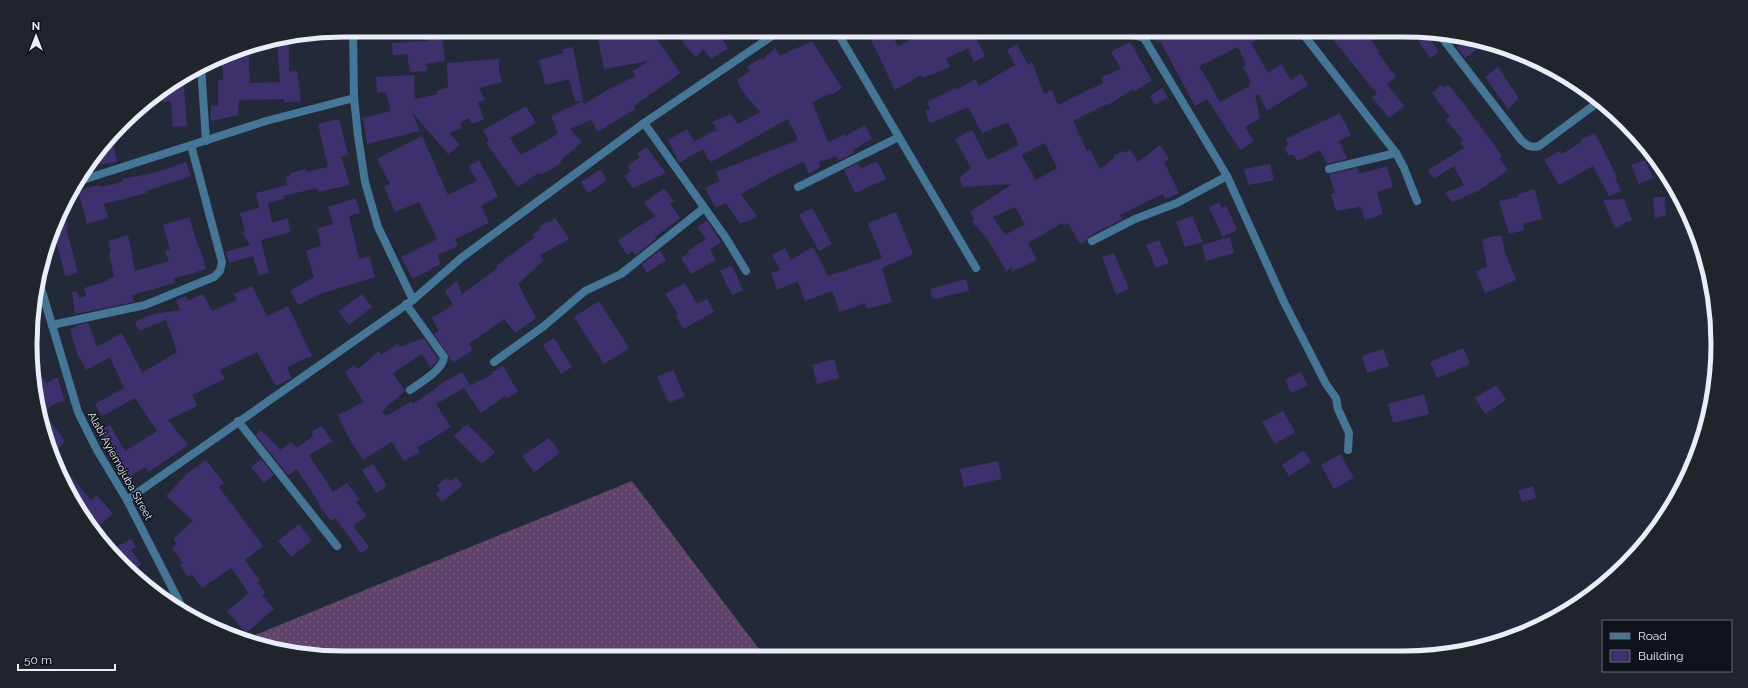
<svg xmlns="http://www.w3.org/2000/svg" width="1748" height="688" viewBox="0 0 1748 688" font-family="Raleway,sans-serif">
<style>
.grass{fill:url(#grass-dots)}
.building{fill:#3e306d;fill-rule:evenodd}
.lines{fill:none;stroke-linecap:round;stroke-linejoin:round}
.minor{stroke:#457696;stroke-width:8}
.labels{text-anchor:middle;dominant-baseline:central;stroke-width:3;stroke-linejoin:round;paint-order:stroke}
.street-label{font-size:11px;fill:#e9eef9;stroke:#0f131a}
.rim{fill:none;stroke:#e9eef9;stroke-width:5}
</style>
<defs>
<pattern id="grass-dots" width="8" height="8" patternUnits="userSpaceOnUse"><rect width="8" height="8" fill="#5f436a"/><path d="M2 2h.1M6 6h.1" fill="none" stroke="#765e80" stroke-width="1.8" stroke-linecap="round"/></pattern>
</defs>
<rect width="100%" height="100%" fill="#222a3a"/>
<polygon class="grass" points="632,481 765,657 344,658 263,647 243,640"/>
<g class="building">
<polygon points="426,30 441,30 445,61 426,64 427,71 410,72 407,54 393,55 392,43 427,41"/>
<polygon points="624,30 651,30 680,73 634,106 635,109 598,132 591,120 570,129 582,142 560,161 562,163 541,175 538,173 518,187 486,143 489,140 483,130 526,106 536,123 510,138 521,155 558,134 551,116 583,101 584,105 605,91 635,76 633,71 649,61 604,69 598,39 626,33"/>
<polygon points="699,30 735,30 722,38 728,48 711,59 703,49 696,58 682,41"/>
<polygon points="879,30 890,30 898,47 927,30 972,30 985,56 974,62 968,48 946,59 950,67 923,78 921,75 895,90 869,35"/>
<path d="M1150,30H1260L1263,37L1251,43L1268,73L1281,64L1291,80L1301,73L1308,85L1267,111L1259,94L1255,95L1260,118L1245,127L1254,141L1240,150L1207,99L1195,106L1160,41L1157,43ZM1238,47L1246,65L1243,67L1251,82L1248,84L1250,86L1220,102L1199,66Z"/>
<polygon points="1347,30 1364,30 1379,51 1377,52 1396,77 1387,84 1404,106 1389,118 1372,97 1377,94 1332,38"/>
<polygon points="1421,32 1426,33 1439,52 1430,58 1415,36"/>
<polygon points="1468,38 1485,41 1488,42 1465,58 1457,47"/>
<polygon points="289,39 289,72 297,71 301,101 284,103 284,99 281,99 239,100 238,115 211,121 211,106 218,106 218,80 223,80 222,56 248,46 250,83 280,82 277,41"/>
<polygon points="812,41 842,88 832,95 831,93 812,102 828,142 845,134 846,136 865,125 872,139 852,150 854,153 838,161 836,156 819,162 820,167 809,174 804,162 777,174 741,194 757,217 740,224 726,203 716,208 705,188 720,181 716,172 798,140 788,119 711,162 710,159 708,160 703,149 679,163 668,140 687,129 694,141 717,130 712,122 731,114 738,124 760,112 742,91 737,80 750,71 747,67 760,58 762,60 775,48 780,56"/>
<path d="M1130,42L1152,80L1135,91L1133,89L1108,105L1107,104L1073,121L1087,151L1090,149L1100,169L1114,158V155L1124,151L1125,153L1130,149L1138,162L1160,145L1169,159L1164,162L1179,193L1165,199L1163,194L1120,215L1123,219L1089,236L1087,240L1080,244L1068,223L1064,225L1062,223L1028,243L1037,260L1011,272L1012,268L1006,271L987,238L972,222L974,219L970,212L1012,184L963,187L959,178L971,168L955,139L972,130L988,160L1019,145L1008,122L982,133L968,107L930,123L925,111L931,109L927,102L955,88L956,90L976,79L979,86L1015,65L1007,50L1017,44L1028,65L1032,62L1044,94L1052,90L1058,105L1103,83L1101,77L1121,69L1111,52ZM1045,143L1057,168L1036,180L1021,155ZM1015,207L1025,224L1005,235L993,217Z"/>
<polygon points="573,47 583,100 575,102 569,79 545,85 539,60 563,53 562,49"/>
<polygon points="499,59 499,71 502,82 479,88 485,99 478,103 484,119 472,124 468,118 460,123 462,128 449,133 460,145 448,154 411,111 420,131 367,144 363,118 391,111 386,92 377,93 376,77 414,75 415,99 438,94 437,91 448,87 447,63"/>
<polygon points="1498,67 1519,98 1508,109 1485,77"/>
<polygon points="183,75 187,126 173,127 171,101 162,102 160,92"/>
<polygon points="1441,85 1444,88 1449,85 1465,105 1502,156 1499,158 1508,170 1478,191 1452,202 1445,193 1464,185 1454,166 1434,179 1428,170 1464,148 1460,142 1463,140 1446,120 1450,117 1432,93"/>
<polygon points="1162,88 1168,97 1155,105 1150,96"/>
<polygon points="1340,113 1351,135 1339,141 1347,159 1327,164 1320,150 1297,161 1294,155 1288,155 1285,148 1288,145 1286,139"/>
<polygon points="339,119 348,155 341,156 350,185 318,192 317,188 283,196 284,199 268,203 272,223 288,218 290,232 261,240 269,273 259,275 253,256 229,263 226,252 250,245 242,232 245,231 240,213 259,208 256,193 287,185 286,177 290,176 291,173 305,169 307,172 328,167 318,124"/>
<polygon points="1595,133 1617,177 1615,178 1621,191 1609,196 1593,166 1559,185 1544,160 1560,151 1562,154 1581,142 1580,140"/>
<polygon points="422,136 448,195 477,181 468,166 479,160 498,196 481,206 489,223 455,239 458,246 438,255 440,264 413,279 401,257 437,239 419,202 395,212 384,187 390,184 377,159"/>
<polygon points="112,138 117,162 89,166 106,146"/>
<polygon points="646,147 666,173 633,188 624,176 631,171 628,166 640,157 637,154"/>
<polygon points="1645,160 1653,178 1639,184 1631,165"/>
<polygon points="877,161 886,179 855,193 844,170 858,163 861,169"/>
<polygon points="186,162 191,176 146,191 147,193 104,204 108,218 87,224 78,190 100,185 100,187 123,182 122,179 154,173"/>
<polygon points="1270,164 1274,180 1248,185 1244,169"/>
<polygon points="1387,166 1393,187 1377,192 1383,214 1365,220 1360,207 1336,211 1331,194 1335,193 1329,174 1357,168 1359,174"/>
<polygon points="600,170 607,180 588,193 581,182"/>
<polygon points="664,188 674,201 670,204 680,218 655,237 656,239 636,255 633,251 627,255 618,240 655,216 644,203"/>
<polygon points="1535,189 1542,219 1523,224 1524,230 1509,234 1499,201 1518,197 1518,194"/>
<polygon points="1653,197 1665,197 1666,215 1655,219"/>
<polygon points="356,198 360,213 349,216 359,259 369,256 375,277 320,294 298,305 290,291 314,277 306,251 321,246 317,228 333,224 328,207"/>
<polygon points="1624,199 1632,220 1615,228 1603,200"/>
<polygon points="1220,202 1221,209 1226,205 1237,230 1223,237 1209,208"/>
<polygon points="64,205 68,228 66,228 78,273 65,276 54,232 52,232"/>
<polygon points="812,208 832,244 819,251 799,215"/>
<polygon points="896,212 913,254 882,268 892,302 867,309 865,303 840,312 832,291 805,301 798,281 777,290 771,273 780,270 772,255 785,248 791,260 813,247 828,276 882,258 868,223"/>
<polygon points="1192,216 1203,242 1185,247 1176,222"/>
<polygon points="189,217 200,251 201,250 206,269 173,279 175,283 132,295 134,302 75,314 72,292 76,291 79,298 86,296 84,288 108,281 107,279 114,277 109,253 111,252 108,241 128,235 135,271 169,261 165,251 170,249 163,225"/>
<polygon points="555,218 569,239 540,255 544,260 518,284 536,318 515,333 504,319 469,344 473,350 453,363 434,334 439,331 432,318 453,305 445,291 457,281 462,294 498,268 496,266 535,237 533,234 540,229 539,227 547,222 548,223"/>
<polygon points="707,221 721,242 710,250 716,260 691,274 681,258 689,253 688,251 706,239 697,227"/>
<polygon points="1501,235 1506,255 1516,280 1485,293 1476,271 1487,267 1482,239"/>
<polygon points="1230,237 1234,253 1206,261 1202,245"/>
<polygon points="1159,240 1169,263 1156,268 1146,245"/>
<polygon points="660,250 666,260 647,273 642,265"/>
<polygon points="1114,253 1129,289 1116,295 1102,257"/>
<polygon points="732,266 743,290 732,295 720,271"/>
<polygon points="966,279 969,291 933,299 930,289"/>
<polygon points="685,283 697,304 707,299 714,312 683,329 676,315 678,314 665,294"/>
<polygon points="252,286 267,316 288,306 312,356 287,367 292,378 276,386 257,352 220,370 225,379 192,395 197,406 168,420 188,445 149,472 145,467 128,478 100,430 110,425 125,451 157,431 135,398 102,416 95,404 124,388 110,357 86,370 76,351 70,329 77,327 76,325 88,323 97,347 122,333 142,373 177,352 166,320 139,331 135,322 153,314 180,310 176,300 186,296 188,301 203,294 212,311 237,300 234,294"/>
<polygon points="362,294 372,307 349,325 339,311"/>
<polygon points="599,301 629,348 604,364 574,317"/>
<polygon points="424,338 438,360 431,368 422,354 393,373 405,391 382,411 386,416 412,401 413,404 438,387 437,386 462,372 470,385 465,388 493,374 492,372 503,366 518,392 506,399 505,396 481,413 464,388 436,404 451,427 417,448 420,452 404,461 392,442 363,460 347,435 338,415 364,402 345,372 354,365 358,369 379,351 381,355 398,344 400,347"/>
<polygon points="554,338 572,367 561,374 543,345"/>
<polygon points="1463,348 1470,364 1437,378 1430,362"/>
<polygon points="1383,349 1389,366 1367,373 1362,356"/>
<polygon points="834,359 839,378 817,384 812,365"/>
<polygon points="673,370 685,396 669,403 657,377"/>
<polygon points="35,371 47,383 58,377 64,400 52,405 45,414 65,441 51,456 36,405"/>
<polygon points="1301,372 1308,385 1291,393 1285,380"/>
<polygon points="1496,385 1506,400 1485,414 1475,398"/>
<polygon points="1424,394 1429,414 1393,423 1388,404"/>
<polygon points="1283,411 1295,432 1275,444 1262,422"/>
<polygon points="467,424 495,452 482,464 454,436"/>
<polygon points="321,426 333,441 309,455 333,492 347,483 360,500 356,502 367,516 353,526 369,547 361,553 335,518 331,521 318,504 319,503 297,469 288,475 256,435 261,430 280,450 291,442 297,448 313,436 312,432"/>
<polygon points="549,438 560,453 534,472 522,456"/>
<polygon points="1304,450 1311,462 1289,476 1282,465"/>
<polygon points="1340,454 1354,478 1334,489 1321,465"/>
<polygon points="56,459 91,500 97,495 113,514 94,530 83,518 54,464 53,461"/>
<polygon points="261,459 274,475 264,483 251,467"/>
<polygon points="206,460 224,483 219,487 263,546 245,560 260,581 257,582 265,592 262,595 274,609 246,633 227,611 249,593 231,568 202,588 192,574 188,577 180,565 183,563 172,548 177,544 173,539 193,521 166,496 188,473"/>
<polygon points="998,461 1002,479 964,487 960,469"/>
<polygon points="373,464 387,486 376,493 362,470"/>
<polygon points="456,477 463,485 442,502 436,494 440,490 437,485 447,478 450,481"/>
<polygon points="1533,486 1536,498 1522,502 1518,491"/>
<polygon points="299,524 312,541 291,557 278,541"/>
<polygon points="131,539 136,547 131,550 141,564 132,571 112,549"/>
</g>
<g class="lines">
<g class="minor">
<polyline points="353,30 354,98 358,136 365,182 378,227 413,300"/>
<polyline points="836,30 976,268"/>
<polyline points="1300,30 1396,153 1404,168 1417,201"/>
<path d="M1440,35L1521,140C1527,146 1531,148 1539,146L1601,100"/>
<polyline points="201,66 206,141"/>
<polyline points="644,123 726,238 746,271"/>
<polyline points="1329,169 1396,153"/>
<polyline points="1227,176 1284,302 1326,384 1336,398 1338,409 1349,433 1348,450"/>
<polyline points="76,182 266,121 354,98"/>
<polyline points="798,187 899,137"/>
<polyline points="1092,241 1135,219 1177,203 1227,176 1144,38 1133,35 1112,35 1106,30"/>
<polyline points="38,278 78,412 97,450 127,500 185,613"/>
<path d="M406,304L444,357C443,370 420,383 410,390"/>
<polyline points="52,325 145,305 214,277 220,271 222,262 191,145"/>
<polyline points="494,362 544,326 585,291 621,274 704,208"/>
<polyline points="238,421 337,546"/>
<polyline points="127,500 413,300 461,258 644,123 781,30"/>
</g>
</g>
<g class="labels">
<g class="street-label">
<text transform="translate(120 466) rotate(61)">Alabi Ayiemojuba Street</text>
</g>
</g>
<path d="M0 0H1748V688H0ZM344 37H1404A307 307 0 0 1 1711 344V344A307 307 0 0 1 1404 651H344A307 307 0 0 1 37 344V344A307 307 0 0 1 344 37Z" fill="#20252c" fill-rule="evenodd"/>
<path class="rim" d="M344 37H1404A307 307 0 0 1 1711 344V344A307 307 0 0 1 1404 651H344A307 307 0 0 1 37 344V344A307 307 0 0 1 344 37Z"/>
<rect x="1602" y="620" width="130" height="52" fill="#0f131a" stroke="#666b73"/>
<rect x="1610" y="633" width="20" height="6" fill="#457696" stroke="#666b73"/>
<text x="1638" y="640" font-size="12" fill="#e9eef9">Road</text>
<rect x="1610" y="650" width="20" height="12" fill="#3e306d" stroke="#666b73"/>
<text x="1638" y="660" font-size="12" fill="#e9eef9">Building</text>
<g transform="translate(36 36)" stroke="#0f131a" stroke-width="3" paint-order="stroke">
<path d="M0-3L7 15L0 10L-7 15Z" fill="#e9eef9"/>
<text y="-6" font-size="11" font-weight="bold" text-anchor="middle" fill="#e9eef9">N</text>
</g>
<path d="M18 664v6h97v-6" fill="none" stroke="#e9eef9" stroke-width="2"/>
<text x="24" y="664" font-size="12" fill="#e9eef9" stroke="#0f131a" stroke-width="3" paint-order="stroke">50 m</text>
</svg>
